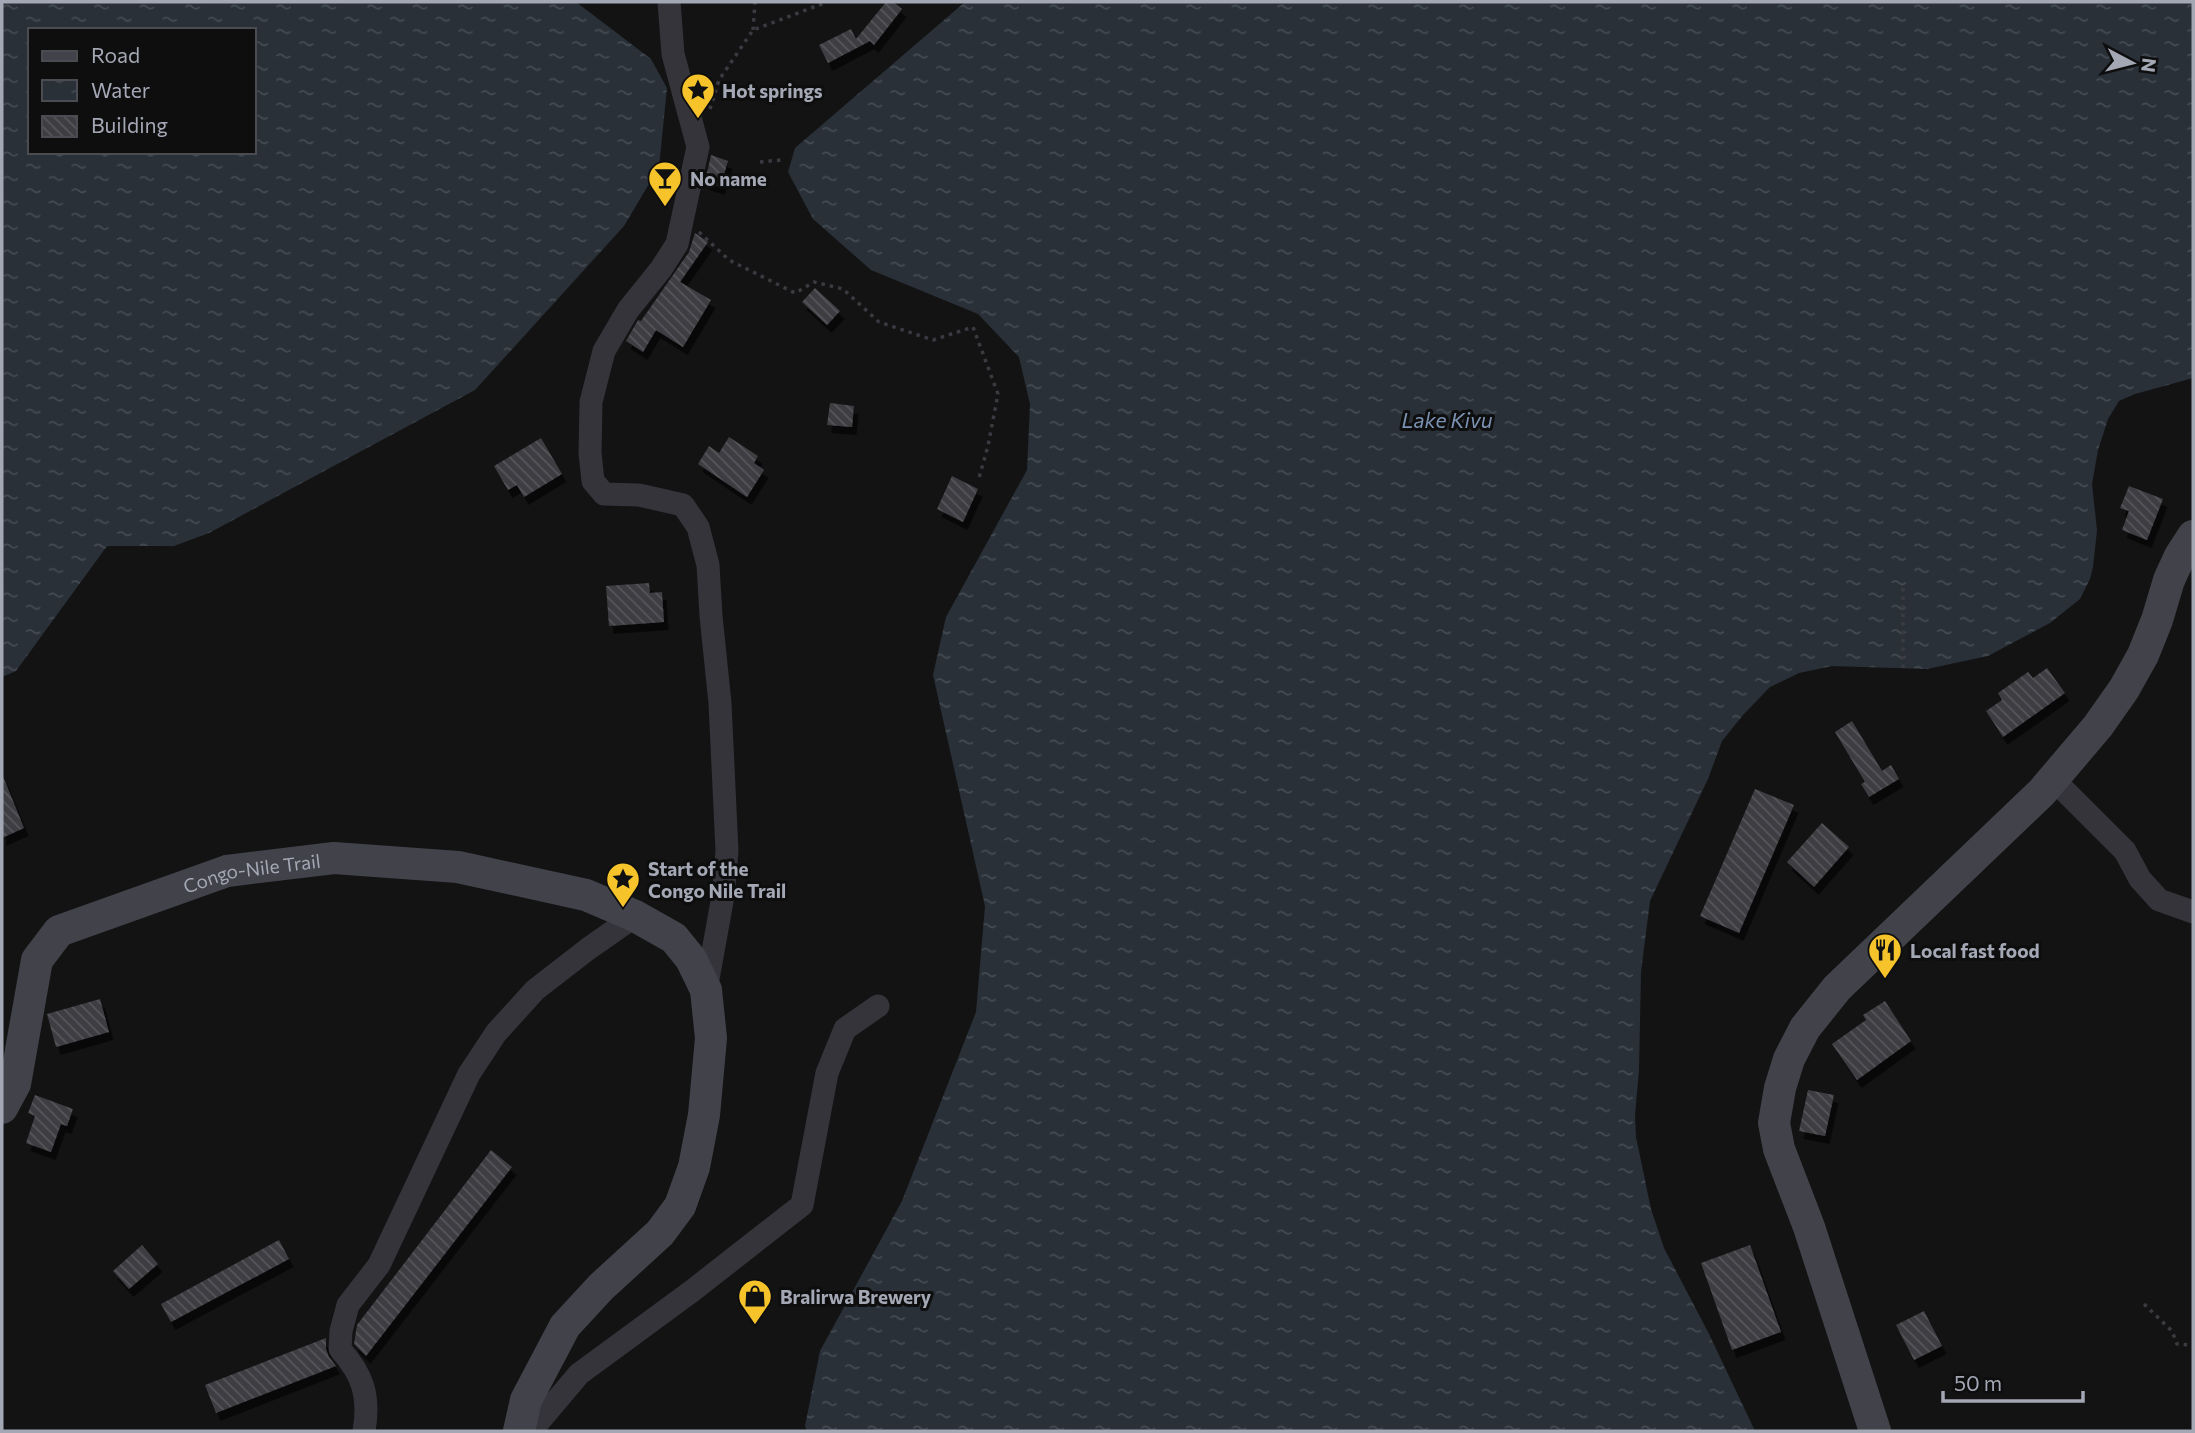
<svg xmlns="http://www.w3.org/2000/svg" width="2195" height="1433" viewBox="0 0 2195 1433" font-family="Commissioner,sans-serif">
<style>
.water{fill:url(#water-ripples);fill-rule:evenodd}
.building{fill:url(#building-back-hatch);filter:url(#shadow)}
.lines{fill:none;stroke-linecap:round;stroke-linejoin:round}
.path{stroke:#3a3b41;stroke-width:3.5;stroke-dasharray:3.5 5;stroke-linecap:butt}
.street{stroke:#34343a;stroke-width:23}
.secondary{stroke:#42434a;stroke-width:32}
.labels{text-anchor:middle;dominant-baseline:central;stroke-width:6;stroke-linejoin:round;paint-order:stroke}
.poi-label{font-size:19px;font-weight:bold;fill:#a4a8b5;stroke:#0e0e0f;text-anchor:start}
.street-label{font-size:19px;fill:#a4a8b5;stroke:#0e0e0f}
.water-label{font-size:21px;font-style:italic;fill:#7a92b2;stroke:#0e0e0f}
</style>
<defs>
<pattern id="water-ripples" width="26" height="14" patternUnits="userSpaceOnUse" patternTransform="scale(1.75)"><rect width="26" height="14" fill="#293038"/><path d="M2 4q2-2 4 0t4 0M15 11q2-2 4 0t4 0" fill="none" stroke="#454b53"/></pattern>
<pattern id="building-back-hatch" width="6" height="6" patternUnits="userSpaceOnUse" patternTransform="scale(1.75)"><rect width="6" height="6" fill="#3d3d42"/><path d="M-1 5l2 2M0 0l6 6M5-1l2 2" fill="none" stroke="#56565b"/></pattern>
<filter id="shadow"><feDropShadow dx="4.5" dy="8" stdDeviation="0" flood-color="#0009"/></filter>
</defs>
<rect width="100%" height="100%" fill="#131314"/>
<g class="water">
<path d="M2,2H576L651,59L667,88L659,167L624,226L475,390L209,533L174,546H107L16,671L2,677ZM30,30H254V152H30Z"/>
<polygon points="965,2 2193,2 2193,378 2135,394 2119,401 2108,419 2098,450 2092,484 2097,530 2093,567 2090,579 2080,599 2050,623 1988,656 1927,669 1832,666 1799,673 1770,687 1743,715 1722,741 1708,779 1650,901 1641,972 1639,1070 1635,1115 1636,1137 1651,1209 1664,1248 1709,1334 1755,1431 807,1431 805,1426 820,1351 902,1201 976,1012 985,906 933,675 946,617 1027,470 1030,404 1019,357 978,314 871,270 813,219 788,172 795,148"/>
</g>
<g class="building">
<polygon points="886,2 893,2 902,9 874,45 870,41 828,63 819,45 851,29 856,39"/>
<polygon points="711,155 728,161 720,187 705,182"/>
<polygon points="695,233 708,242 680,282 711,300 683,347 656,330 643,352 626,341 638,320 641,321 689,252"/>
<polygon points="815,288 840,311 827,325 802,302"/>
<polygon points="830,403 854,406 852,427 827,425"/>
<polygon points="729,437 758,456 754,463 764,470 747,497 698,464 709,446 719,453"/>
<polygon points="541,438 562,474 524,497 517,485 508,490 494,466"/>
<polygon points="952,476 978,489 963,522 937,509"/>
<polygon points="2129,486 2163,499 2147,540 2122,530 2129,511 2120,508"/>
<polygon points="649,583 650,593 662,592 664,622 609,626 606,586"/>
<polygon points="2047,668 2065,693 2003,737 1986,711 2002,700 1998,693 2028,672 2033,678"/>
<polygon points="1852,721 1882,771 1891,765 1899,779 1869,797 1861,784 1865,782 1835,732"/>
<polygon points="2,774 24,828 2,838"/>
<polygon points="1755,789 1794,805 1739,933 1700,916"/>
<polygon points="1822,823 1849,847 1814,887 1787,862"/>
<polygon points="100,999 109,1032 56,1047 47,1014"/>
<polygon points="1885,1001 1911,1041 1857,1080 1832,1044 1866,1020 1863,1015"/>
<polygon points="1808,1090 1834,1095 1825,1136 1799,1131"/>
<polygon points="35,1095 73,1109 67,1126 61,1124 51,1152 26,1143 35,1116 28,1113"/>
<polygon points="491,1150 512,1167 366,1356 354,1344 357,1325"/>
<polygon points="279,1240 289,1259 171,1322 161,1304"/>
<polygon points="142,1245 158,1264 129,1289 113,1271"/>
<polygon points="1750,1245 1781,1332 1732,1350 1701,1263"/>
<polygon points="1924,1311 1942,1346 1914,1360 1896,1325"/>
<polygon points="326,1338 326,1349 329,1357 336,1366 216,1413 205,1385"/>
</g>
<g class="lines">
<g class="path">
<polyline points="753,30 755,2"/>
<polyline points="710,109 719,80 753,30 827,2"/>
<polyline points="760,162 781,160"/>
<polyline points="699,232 729,260 795,293 814,282 843,289 879,322 933,340 973,327 998,394 988,446 979,478"/>
<polyline points="1903,588 1903,669"/>
<polyline points="2144,1304 2172,1331 2177,1344 2193,1345"/>
</g>
<g class="street">
<polyline points="669,2 673,54 698,147 677,244 661,269 628,310 604,351 591,402 590,453 593,481 604,494 639,495 683,505 698,527 708,565 711,616 720,703 727,851 723,896 706,990"/>
<polyline points="2053,779 2125,851 2140,879 2159,900 2193,912"/>
<path d="M364,1431C370,1396 363,1375 340,1349L341,1331L348,1305L379,1265L469,1074L496,1033L535,990L588,949L635,916"/>
<polyline points="531,1431 579,1374 692,1291 802,1205 827,1073 845,1029 878,1006"/>
</g>
<g class="secondary">
<path id="s1" d="M2,1108L15,1084L37,960L59,931L227,871L334,858L458,867L586,895L635,916L674,938L691,959L706,990L711,1038L704,1115L694,1167L680,1206L660,1233L601,1287L565,1326L526,1400L519,1431"/>
<polyline points="1875,1431 1809,1227 1779,1149 1774,1123 1780,1088 1789,1059 1805,1028 1837,988 2042,792 2098,726 2124,689 2143,655 2157,620 2169,580 2180,556 2193,536"/>
</g>
</g>
<defs>
<g id="sight-pin" transform="scale(1.75)"><path d="M0 17L-7.5 6A9.5 9.5 0 1 1 7.5 6Z" fill="#f6c42a" stroke="#0e0e0f"/><path d="M0-6L1.8-2.2L6-1.7L2.9 1.2L3.7 5.4L0 3.3L-3.7 5.4L-2.9 1.2L-6-1.7L-1.8-2.2Z" fill="#111"/></g>
<g id="bar-pin" transform="scale(1.75)"><path d="M0 17L-7.5 6A9.5 9.5 0 1 1 7.5 6Z" fill="#f6c42a" stroke="#0e0e0f"/><path d="M-6-5H6L.8 .8V4.5H3.5V6h-7V4.5H-.8V.8Z" fill="#111"/></g>
<g id="restaurant-pin" transform="scale(1.75)"><path d="M0 17L-7.5 6A9.5 9.5 0 1 1 7.5 6Z" fill="#f6c42a" stroke="#0e0e0f"/><path d="M-5-6h1v4h1v-4h1v4h1v-4h1v5L-1.5 .5V6h-2V.5L-5-1ZM5-6V6H3V1.5H1.5Q1.5-4 5-6Z" fill="#111"/></g>
<g id="shop-pin" transform="scale(1.75)"><path d="M0 17L-7.5 6A9.5 9.5 0 1 1 7.5 6Z" fill="#f6c42a" stroke="#0e0e0f"/><path d="M-5-2.5h2.3a2.7 3.5 0 0 1 5.4 0H5L5.5 6h-11ZM-1.5-2.5h3a1.5 2.3 0 0 0-3 0Z" fill="#111"/></g>
</defs>
<g fill-rule="evenodd">
<use href="#sight-pin" x="698" y="90"/>
<use href="#bar-pin" x="665" y="178"/>
<use href="#sight-pin" x="623" y="879"/>
<use href="#restaurant-pin" x="1885" y="950"/>
<use href="#shop-pin" x="755" y="1296"/>
</g>
<g class="labels">
<g class="poi-label">
<text x="722" y="90">Hot springs</text>
<text x="690" y="178">No name</text>
<text x="648" y="868">Start of the<tspan x="648" dy="22">Congo Nile Trail</tspan></text>
<text x="1910" y="950">Local fast food</text>
<text x="780" y="1296">Bralirwa Brewery</text>
</g>
<g class="street-label">
<text stroke="none"><textPath href="#s1" startOffset="392">Congo-Nile Trail</textPath></text>
</g>
<g class="water-label">
<text x="1447" y="419">Lake Kivu</text>
</g>
</g>
<rect width="2195" height="1433" fill="none" stroke="#a4a8b5" stroke-width="7"/>
<rect x="28" y="28" width="228" height="126" fill="#0e0e0f" stroke="#4a4c51" stroke-width="2"/>
<rect x="42" y="51" width="35" height="10" fill="#42434a" stroke="#4a4c51" stroke-width="2"/>
<text x="91" y="63" font-size="21" fill="#a4a8b5">Road</text>
<rect x="42" y="80" width="35" height="21" fill="url(#water-ripples)" stroke="#4a4c51" stroke-width="2"/>
<text x="91" y="98" font-size="21" fill="#a4a8b5">Water</text>
<rect x="42" y="116" width="35" height="21" fill="url(#building-back-hatch)" stroke="#4a4c51" stroke-width="2"/>
<text x="91" y="133" font-size="21" fill="#a4a8b5">Building</text>
<g transform="translate(2132 63) rotate(97)" stroke="#0e0e0f" stroke-width="5" paint-order="stroke">
<path d="M0-5L12 26L0 18L-12 26Z" fill="#a4a8b5"/>
<text y="-10" font-size="19" font-weight="bold" text-anchor="middle" fill="#a4a8b5">N</text>
</g>
<path d="M1943 1391v10h140v-10" fill="none" stroke="#a4a8b5" stroke-width="3.5"/>
<text x="1954" y="1391" font-size="21" fill="#a4a8b5" stroke="#0e0e0f" stroke-width="5" paint-order="stroke">50 m</text>
</svg>
